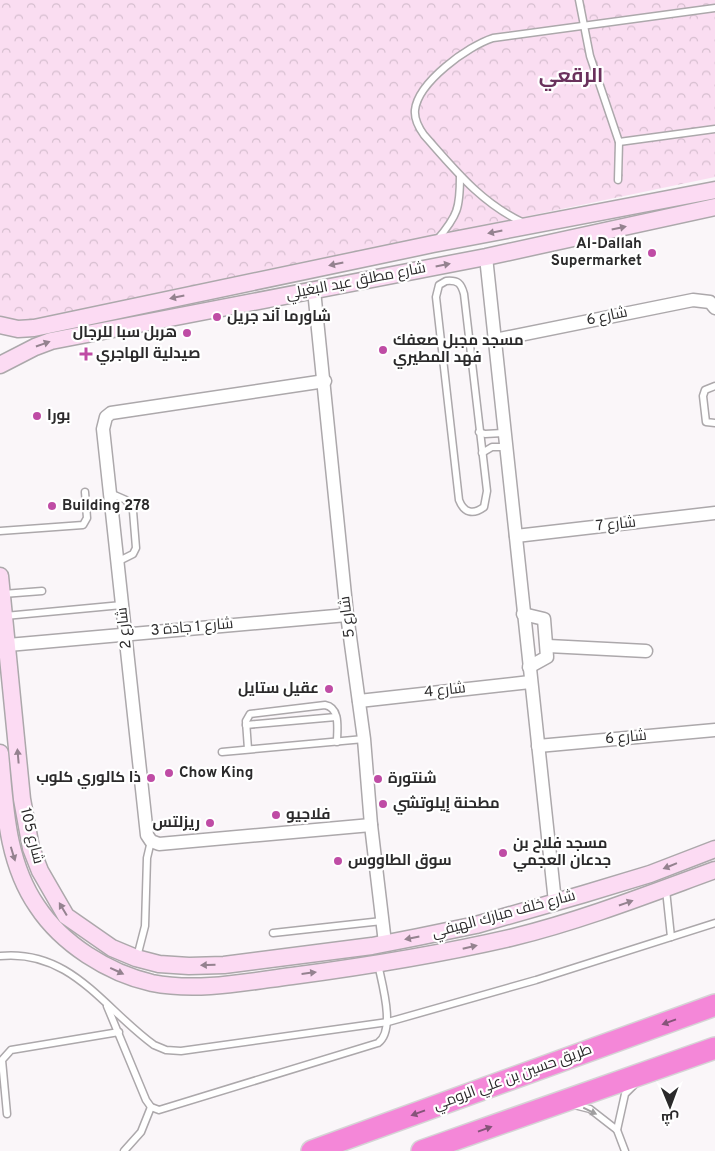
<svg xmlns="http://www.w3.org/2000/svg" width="715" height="1151" viewBox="0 0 715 1151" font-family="Overpass,Cairo,sans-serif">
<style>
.park{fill:url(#park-crowns)}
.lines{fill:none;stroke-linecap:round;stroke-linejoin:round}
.lane-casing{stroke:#aca8ab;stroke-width:9}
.street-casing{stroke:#aca8ab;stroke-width:15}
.secondary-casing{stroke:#aca8ab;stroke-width:19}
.highway-casing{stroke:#d5d4d5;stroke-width:24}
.lane{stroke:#fff;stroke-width:6}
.street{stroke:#fff;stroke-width:12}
.secondary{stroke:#fcdbf3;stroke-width:16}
.highway{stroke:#f487d8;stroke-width:21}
.oneway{fill:#94828f}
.oneway2{fill:#855479}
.oneway3{fill:#a09fa0}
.poi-dot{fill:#bf4ca5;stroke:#fff;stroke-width:2}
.labels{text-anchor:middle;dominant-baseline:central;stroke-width:4.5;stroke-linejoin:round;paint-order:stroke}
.poi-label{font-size:15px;font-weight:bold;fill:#2b2a2b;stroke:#fff;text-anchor:start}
.street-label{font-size:15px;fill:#2b2a2b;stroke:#fff}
.district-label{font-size:20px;font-weight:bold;fill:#6a315c;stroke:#fff}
</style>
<defs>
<pattern id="park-crowns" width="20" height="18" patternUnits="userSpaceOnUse" patternTransform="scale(1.25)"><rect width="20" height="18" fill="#faddf1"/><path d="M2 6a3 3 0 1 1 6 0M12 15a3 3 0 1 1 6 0" fill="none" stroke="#d6becf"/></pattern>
</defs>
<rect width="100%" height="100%" fill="#faf6f9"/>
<polygon class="park" points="0,0 715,0 715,177 22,322 0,316"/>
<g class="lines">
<g class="lane-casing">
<g id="lane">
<polyline points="579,0 590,56 619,142 618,180"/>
<polyline points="619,142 715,129"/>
<path d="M524,223C481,203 455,170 424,135C419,128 414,120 415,110C418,82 468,46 493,38L715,8"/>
<path d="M437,240C458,215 460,208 460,176"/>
<path d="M446,281C458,280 461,283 464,294L487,491L484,507C473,515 464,513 459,500L436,297L439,285Z"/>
<polyline points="715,386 705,390 703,396 706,422 715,423"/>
<polyline points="479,432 485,434 503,433"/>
<polyline points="482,453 492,447 505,447"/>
<polyline points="110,493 126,500 133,511 136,548 133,554 117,562"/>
<polyline points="0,531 83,525 87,518 85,492"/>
<polyline points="3,594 42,591"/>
<polyline points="5,616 122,605"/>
<polyline points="246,725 336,717"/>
<path d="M248,749L246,721L250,714L325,705C341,708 337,729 337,742"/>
<polyline points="222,752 364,739"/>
<polyline points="666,890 671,937"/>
<polyline points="273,933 382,921"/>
<path d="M0,956C71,949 103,1008 154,1045L166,1050L181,1051L388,1022L536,980L715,923"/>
<polyline points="137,957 145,926 147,858 151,841"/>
<path d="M107,1006L146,1100L151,1107L159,1110L378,1043C396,1030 382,984 378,964"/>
<polyline points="574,1105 590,1109 617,1130 625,1151"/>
<polyline points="7,1114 2,1060 11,1050 119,1032"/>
<polyline points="617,1130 625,1094 635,1084"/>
<polyline points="124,1151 141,1132 151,1107"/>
</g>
</g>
<g class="street-casing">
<g id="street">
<polyline points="486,257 555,902"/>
<polyline points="314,290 347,615 364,739 371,825 385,943"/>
<polyline points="495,340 693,300 710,302 715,308"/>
<polyline points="325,381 111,413 106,417 103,429 147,835 151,841 159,844 371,825"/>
<polyline points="516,536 715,513"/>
<polyline points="523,614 544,619 547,657 529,667"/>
<polyline points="8,645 347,615"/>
<polyline points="548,646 646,651"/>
<polyline points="359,701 530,682"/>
<polyline points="538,746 715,730"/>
</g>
</g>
<g class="secondary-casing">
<g id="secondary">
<polyline points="0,325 18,329 34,328 433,244 715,190"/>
<polyline points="0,365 35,347 51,341 486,257 715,207"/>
<polyline points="0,576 22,799 31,848 40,871 66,916 112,948 136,958 159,964 189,966 224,965 372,946 418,937 476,925 584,894 650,874 715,849"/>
<path d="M0,753C5,805 6,861 37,906C62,944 108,973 152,983C198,992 246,982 292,976C367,966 441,954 514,937C583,920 649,894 715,870"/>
</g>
</g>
<g class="highway-casing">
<g id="highway">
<polyline points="312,1151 715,1005"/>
<polyline points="422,1151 715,1048"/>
</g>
</g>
<use href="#lane" class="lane"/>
<use href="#street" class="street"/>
<use href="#secondary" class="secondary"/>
<use href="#highway" class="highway"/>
</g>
<defs><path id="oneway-solid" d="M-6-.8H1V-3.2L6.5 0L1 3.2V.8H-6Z" transform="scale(1.25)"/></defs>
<g class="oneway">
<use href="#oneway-solid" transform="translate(619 228) rotate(-12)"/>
<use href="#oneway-solid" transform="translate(495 232) rotate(169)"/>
<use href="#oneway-solid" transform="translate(336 264) rotate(168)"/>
<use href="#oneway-solid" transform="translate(443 265) rotate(-11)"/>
<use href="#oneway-solid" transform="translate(177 297) rotate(168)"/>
<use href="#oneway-solid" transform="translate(43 344) rotate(-19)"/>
<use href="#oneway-solid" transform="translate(18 756) rotate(-95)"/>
<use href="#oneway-solid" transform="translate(13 854) rotate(73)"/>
<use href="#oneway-solid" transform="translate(670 866) rotate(158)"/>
<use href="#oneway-solid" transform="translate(626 903) rotate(-19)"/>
<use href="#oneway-solid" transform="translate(63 909) rotate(-121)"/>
<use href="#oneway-solid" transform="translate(412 938) rotate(169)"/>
<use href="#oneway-solid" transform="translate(470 947) rotate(-13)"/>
<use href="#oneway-solid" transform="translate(208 965) rotate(178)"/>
<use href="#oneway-solid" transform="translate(117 971) rotate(25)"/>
<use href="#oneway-solid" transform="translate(309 973) rotate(-7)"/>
</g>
<g class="oneway2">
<use href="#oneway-solid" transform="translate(669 1022) rotate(160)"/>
<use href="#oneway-solid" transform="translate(418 1113) rotate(160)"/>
<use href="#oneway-solid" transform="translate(485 1129) rotate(-20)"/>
</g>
<use class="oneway3" href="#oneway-solid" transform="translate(590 1111) rotate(26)"/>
<g class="poi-dot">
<circle cx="652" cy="253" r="5"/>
<circle cx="217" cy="317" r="5"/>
<circle cx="187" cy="333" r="5"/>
<circle cx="383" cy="350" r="5"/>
<path d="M83.5 346.5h5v5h5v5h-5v5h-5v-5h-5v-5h5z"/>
<circle cx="37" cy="416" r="5"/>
<circle cx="52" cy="506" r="5"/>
<circle cx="329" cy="689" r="5"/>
<circle cx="169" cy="773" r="5"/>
<circle cx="151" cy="778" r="5"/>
<circle cx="378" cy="779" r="5"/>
<circle cx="383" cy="804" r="5"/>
<circle cx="276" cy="815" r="5"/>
<circle cx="210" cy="823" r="5"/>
<circle cx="503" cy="853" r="5"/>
<circle cx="338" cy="861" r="5"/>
</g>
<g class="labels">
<g class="poi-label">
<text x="642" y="244" text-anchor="end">Al-Dallah<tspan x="642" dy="17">Supermarket</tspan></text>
<text x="227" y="317">شاورما آند جريل</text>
<text x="177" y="333" text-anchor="end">هربل سبا للرجال</text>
<text x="393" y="341">مسجد مجبل صعفك<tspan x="393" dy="17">فهد المطيري</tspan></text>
<text x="96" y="354">صيدلية الهاجري</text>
<text x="47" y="416">بورا</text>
<text x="62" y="506">Building 278</text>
<text x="319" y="689" text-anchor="end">عقيل ستايل</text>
<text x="179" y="773">Chow King</text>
<text x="141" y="778" text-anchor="end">ذا كالوري كلوب</text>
<text x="388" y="779">شنتورة</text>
<text x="393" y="804">مطحنة إيلوتشي</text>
<text x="286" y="815">فلاجيو</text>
<text x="200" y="823" text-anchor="end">ريزلتس</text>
<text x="513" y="844">مسجد فلاح بن<tspan x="513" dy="17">جدعان العجمي</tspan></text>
<text x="348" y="861">سوق الطاووس</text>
</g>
<g class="street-label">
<text transform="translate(356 282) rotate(-11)">شارع مطلق عيد البغيلي</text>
<text transform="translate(607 317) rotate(-12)">شارع 6</text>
<text transform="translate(616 525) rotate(-6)">شارع 7</text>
<text transform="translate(348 617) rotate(-97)">شارع 5</text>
<text transform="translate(125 628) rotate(-96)">شارع 2</text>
<text transform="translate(192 628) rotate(-5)">شارع 1 جادة 3</text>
<text transform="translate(445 691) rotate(-6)">شارع 4</text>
<text transform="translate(626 738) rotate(-5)">شارع 6</text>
<text transform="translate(31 836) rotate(76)">شارع 105</text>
<text transform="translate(504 915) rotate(-15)">شارع خلف مبارك الهيفي</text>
<text transform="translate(513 1078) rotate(-20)">طريق حسين بن علي الرومي</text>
</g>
<g class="district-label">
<text x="571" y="77">الرقعي</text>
</g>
</g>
<g transform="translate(670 1106) rotate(179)" stroke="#ffffff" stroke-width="4" paint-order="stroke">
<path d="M0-4L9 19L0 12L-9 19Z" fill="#2b2a2b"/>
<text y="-8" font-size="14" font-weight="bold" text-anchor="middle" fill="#2b2a2b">ش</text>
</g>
</svg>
